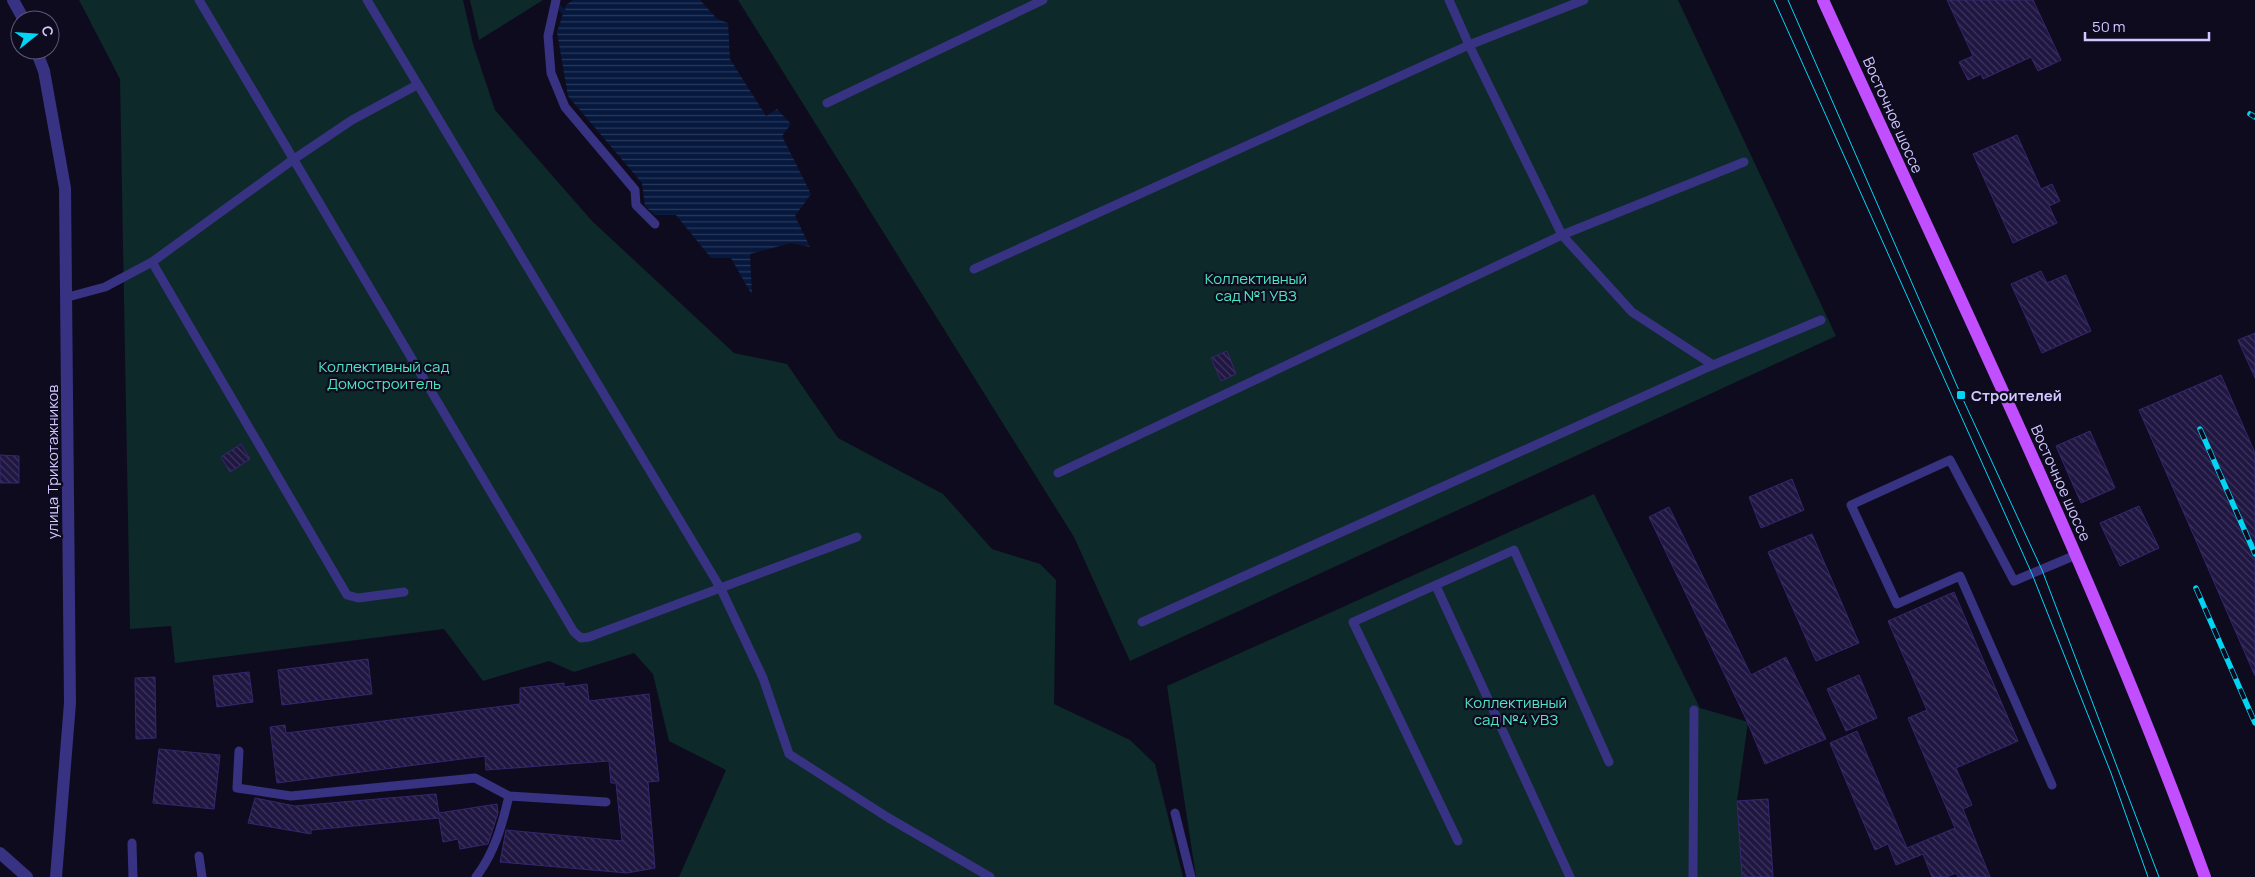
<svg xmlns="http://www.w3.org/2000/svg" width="2255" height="877" viewBox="0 0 2255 877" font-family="Manrope,sans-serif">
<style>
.garden{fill:#0d2929}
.water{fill:url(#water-rules)}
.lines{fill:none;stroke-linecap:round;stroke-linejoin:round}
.stream{stroke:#06183d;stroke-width:5}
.building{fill:url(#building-back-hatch);stroke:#36266e}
.lane{stroke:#373281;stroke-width:9}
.street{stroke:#373281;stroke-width:12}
.primary{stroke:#c14fff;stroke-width:12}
.tram{stroke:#00d6f3;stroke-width:1}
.rail-casing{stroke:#00d6f3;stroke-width:5.5}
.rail{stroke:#0f0b1f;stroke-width:4;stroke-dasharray:11;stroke-linecap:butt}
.poi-dot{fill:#00d6f3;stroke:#0f0b1f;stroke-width:2}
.labels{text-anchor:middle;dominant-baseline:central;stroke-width:4.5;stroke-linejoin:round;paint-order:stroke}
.street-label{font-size:15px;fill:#d0c8ff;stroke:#0f0b1f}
.park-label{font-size:15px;fill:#4de6c3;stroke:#0f0b1f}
.poi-label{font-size:15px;font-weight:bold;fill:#d0c8ff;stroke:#0f0b1f;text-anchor:start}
</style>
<defs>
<pattern id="water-rules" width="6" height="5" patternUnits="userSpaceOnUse" patternTransform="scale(1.25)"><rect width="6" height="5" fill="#06183d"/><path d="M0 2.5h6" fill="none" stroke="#29385a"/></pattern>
<pattern id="building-back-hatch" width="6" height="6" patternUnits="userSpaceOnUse" patternTransform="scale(1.25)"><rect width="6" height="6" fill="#1f1641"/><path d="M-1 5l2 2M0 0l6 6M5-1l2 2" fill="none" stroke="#3e365e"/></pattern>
</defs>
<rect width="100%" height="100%" fill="#0f0b1f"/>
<g class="garden">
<polygon points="79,0 463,0 473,44 495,110 592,221 734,353 787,364 838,438 943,494 992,549 1040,564 1056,580 1054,704 1130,740 1155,764 1183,877 679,877 726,770 669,741 653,674 634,653 574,672 549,661 483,681 444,629 175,663 171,626 130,629 120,79"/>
<polygon points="470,0 543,0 479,40"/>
<polygon points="738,0 1678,0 1836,336 1130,661 1074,537"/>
<polygon points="1594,494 1700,708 1748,722 1737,801 1742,877 1196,877 1167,686"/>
</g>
<polygon class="water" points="573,0 700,0 717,19 728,23 730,59 766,116 777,109 791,124 782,136 811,194 795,216 810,247 791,243 750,254 752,295 731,258 711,258 676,215 655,215 645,206 642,183 568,96 557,32 566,5"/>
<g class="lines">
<polyline class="stream" points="555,3 564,12"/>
</g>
<g class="building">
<polygon points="1947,0 2033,0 2061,60 2038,71 2031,57 1983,79 1981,74 1968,80 1959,62 1973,56"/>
<polygon points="2017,135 2041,189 2052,184 2060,201 2049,206 2057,223 2013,243 1973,154"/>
<polygon points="2041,271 2047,283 2066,275 2091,331 2042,353 2011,284"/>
<polygon points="2255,333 2255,378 2238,340"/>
<polygon points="1227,351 1236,374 1221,381 1211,358"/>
<polygon points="2221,375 2255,453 2255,676 2139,410"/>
<polygon points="2090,431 2115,488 2081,503 2056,446"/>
<polygon points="241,444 250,459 230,472 221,457"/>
<polygon points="0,455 19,456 19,483 0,483"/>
<polygon points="1792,479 1804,510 1761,528 1749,497"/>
<polygon points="2139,506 2159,548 2120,566 2100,523"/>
<polygon points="1669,507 1751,675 1786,657 1826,739 1765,764 1747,721 1649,517"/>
<polygon points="1812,534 1859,643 1816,661 1768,552"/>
<polygon points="1954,592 2018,741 1956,768 1972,805 1963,809 1990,877 1958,877 1956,873 1946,877 1932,877 1923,854 1896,865 1888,844 1875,850 1830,743 1857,731 1907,848 1955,828 1908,718 1927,710 1888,621"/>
<polygon points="368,659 372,694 282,705 278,670"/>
<polygon points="249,672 253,702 217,707 213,676"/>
<polygon points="1859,675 1877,718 1846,731 1827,689"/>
<polygon points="155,677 156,738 136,739 135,678"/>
<polygon points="564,683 564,687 587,684 589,701 649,694 659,781 648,782 655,868 627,873 500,862 506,830 622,841 616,783 611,783 609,761 486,770 485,756 277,783 270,727 285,725 286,733 520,704 520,688"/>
<polygon points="159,749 220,755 214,809 153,803"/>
<polygon points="436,794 439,813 497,804 498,813 488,844 460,849 458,839 443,842 439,818 311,830 311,834 248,823 255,798 295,806"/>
<polygon points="1768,799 1773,877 1742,877 1737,801"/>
</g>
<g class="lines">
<g class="lane">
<polyline points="199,0 574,632 581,638 589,637 857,537"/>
<polyline points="367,0 721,589 763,678 789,754 887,817 990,877"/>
<polyline points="556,0 548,36 551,73 565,107 635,190 636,205 655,224"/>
<polyline points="1449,0 1469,45 1562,235 1632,312 1713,365"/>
<polyline points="827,103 1043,0"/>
<polyline points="152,262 347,595 358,598 404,592"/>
<polyline points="974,269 1469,45 1584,0"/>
<polyline points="68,297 105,287 152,262 294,159 352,120 417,85"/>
<polyline points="1058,473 1562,235 1744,162"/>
<polyline points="1436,586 1570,877"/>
<polyline points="1142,622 1713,365 1821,320"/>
<polyline points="239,751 237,788 291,796 475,778 509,796 606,802"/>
<polyline points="2052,785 1960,576 1897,604 1851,505 1950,460 2014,581 2076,555"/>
<polyline points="1175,813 1191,877"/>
<polyline points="1458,841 1353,622 1514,550 1609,762"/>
<polyline points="132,843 133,877"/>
<polyline points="199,856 202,877"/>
<path d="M476,877C495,852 502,825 509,796"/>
<polyline points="1693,877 1694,710"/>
</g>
<g class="street">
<polyline points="13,0 24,20"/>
<polyline points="36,50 44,71 65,188 70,703 56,877"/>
<polyline points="0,853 27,877"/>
</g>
<path class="primary" d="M1823,0C1955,290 2096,577 2205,877"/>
<g class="tram">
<polyline points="1774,0 2032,574 2111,773 2148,877"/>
<polyline points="1788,0 1961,395 2042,570 2159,877"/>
</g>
<g class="rail-casing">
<g id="rail">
<polyline points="2250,114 2255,117"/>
<polyline points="2200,429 2255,554"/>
<polyline points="2196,588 2255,723"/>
</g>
</g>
<use href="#rail" class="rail"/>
</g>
<rect class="poi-dot" x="1956" y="390" width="10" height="10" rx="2.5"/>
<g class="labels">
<g class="street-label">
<text transform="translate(1893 115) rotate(66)">Восточное шоссе</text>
<text transform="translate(52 462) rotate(-90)">улица Трикотажников</text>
<text transform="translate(2061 483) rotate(66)">Восточное шоссе</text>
</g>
<g class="park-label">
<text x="1256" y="278">Коллективный<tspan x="1256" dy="17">сад №1 УВЗ</tspan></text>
<text x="384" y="366">Коллективный сад<tspan x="384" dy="17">Домостроитель</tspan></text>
<text x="1516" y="702">Коллективный<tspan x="1516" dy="17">сад №4 УВЗ</tspan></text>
</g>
<g class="poi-label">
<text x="1971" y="395">Строителей</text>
</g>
</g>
<g transform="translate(35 35) rotate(73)"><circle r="24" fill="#0f0b1f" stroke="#5c5779"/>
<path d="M0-4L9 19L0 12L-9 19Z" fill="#00d6f3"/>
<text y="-8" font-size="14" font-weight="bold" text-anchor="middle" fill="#d0c8ff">С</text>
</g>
<path d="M2085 32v8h124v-8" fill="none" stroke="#d0c8ff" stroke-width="2.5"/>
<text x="2092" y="32" font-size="15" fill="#d0c8ff" stroke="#0f0b1f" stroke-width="4" paint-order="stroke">50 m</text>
</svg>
